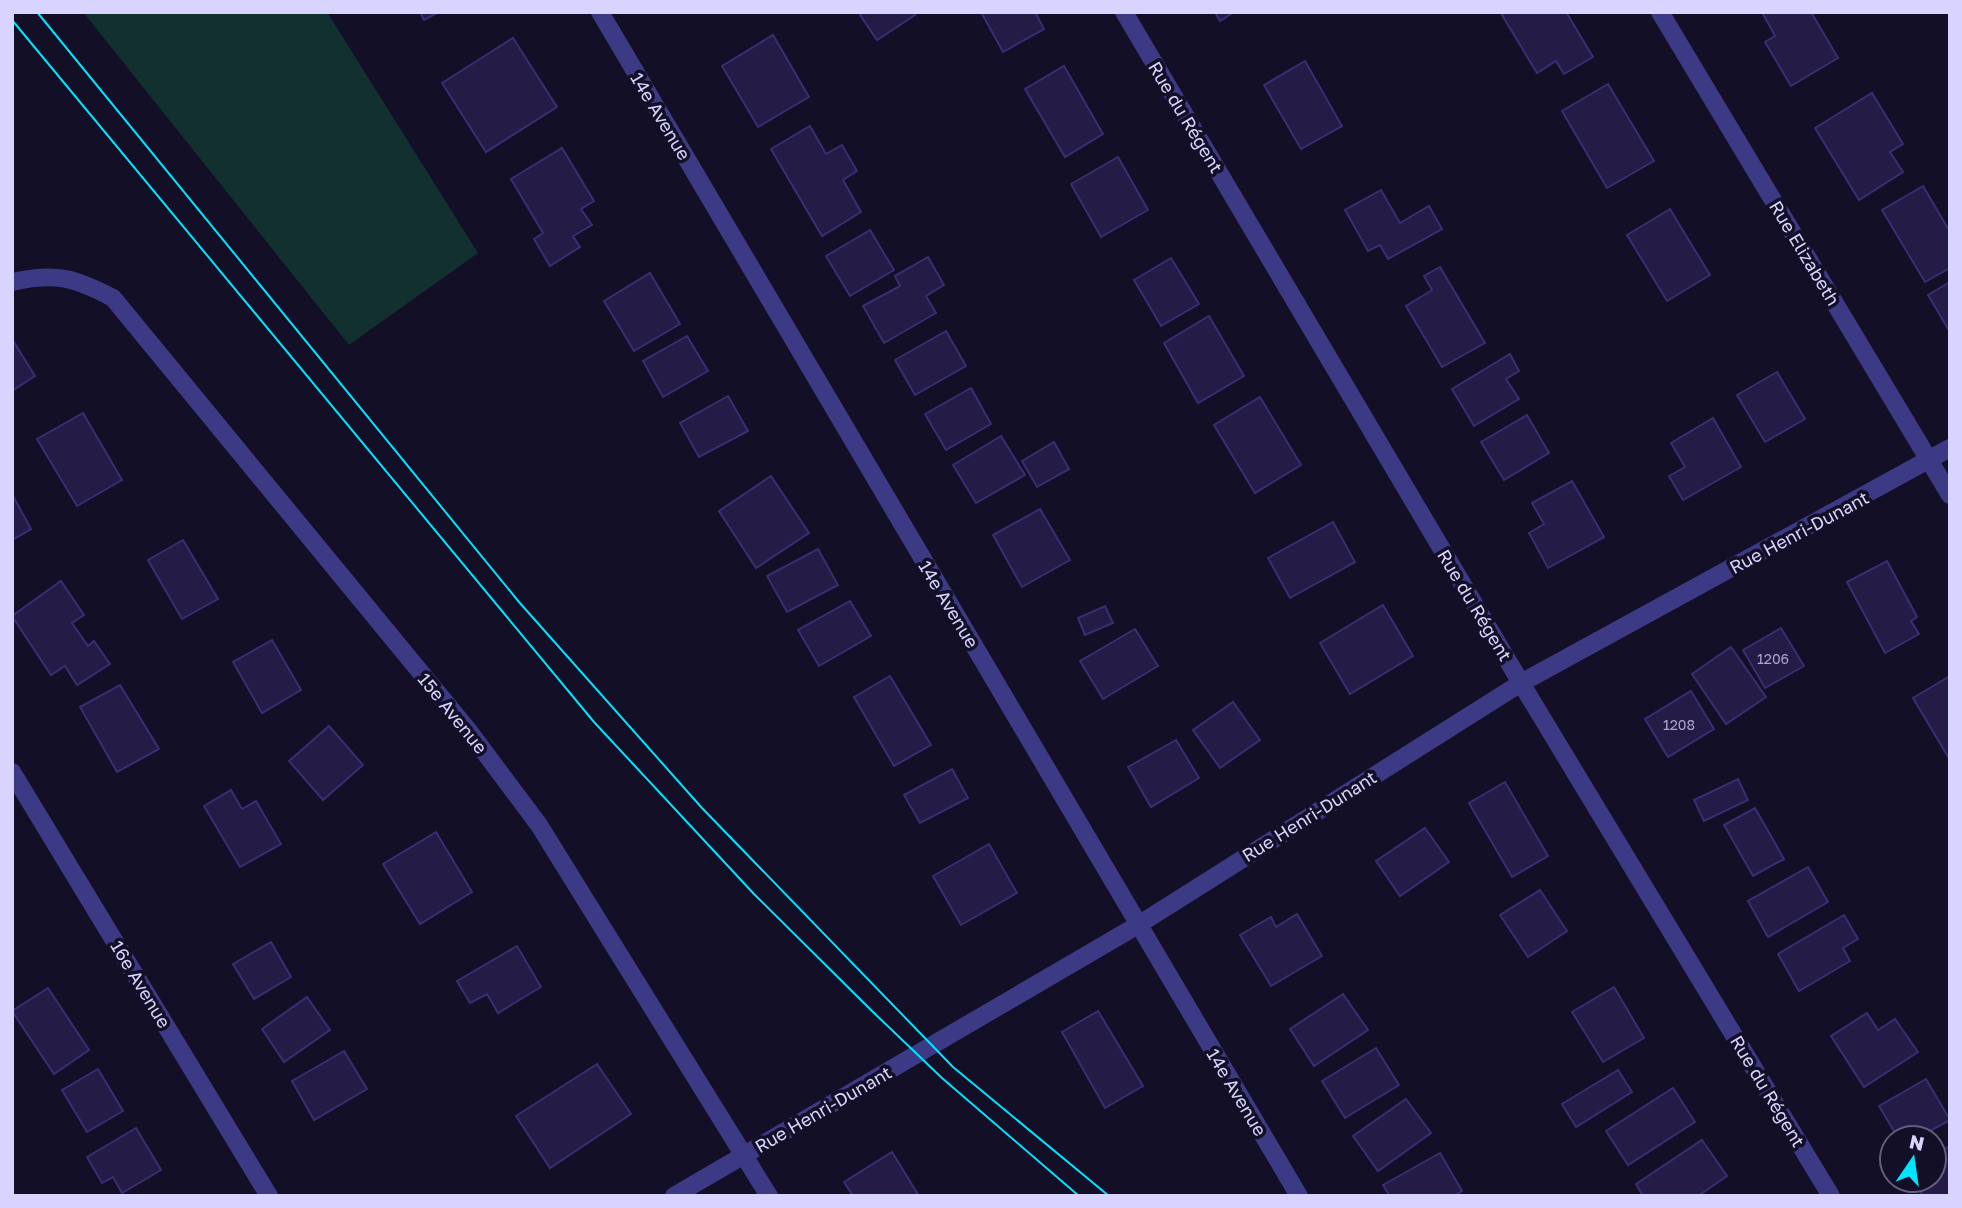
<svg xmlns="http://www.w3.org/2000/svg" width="1962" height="1208" viewBox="0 0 1962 1208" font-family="'Golos Text',sans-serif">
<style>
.green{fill:#12302f}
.building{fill:#241b47;stroke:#3b2d73;stroke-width:2}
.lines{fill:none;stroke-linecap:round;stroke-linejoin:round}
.minor{stroke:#3d3a85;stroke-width:18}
.tram{stroke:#00e5ff;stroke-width:2}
.labels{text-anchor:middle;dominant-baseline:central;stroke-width:7;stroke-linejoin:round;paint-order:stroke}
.number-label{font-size:14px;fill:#aca6d1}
.street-label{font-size:18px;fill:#d9d4ff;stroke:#130f26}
</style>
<rect width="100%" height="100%" fill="#130f26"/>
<polygon class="green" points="83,12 327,12 478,253 349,345"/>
<g class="building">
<polygon points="420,12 439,12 424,20"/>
<polygon points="864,12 913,12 915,15 877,40 860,15"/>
<polygon points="981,12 1035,12 1044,29 1003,52"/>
<polygon points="1215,12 1234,12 1220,21"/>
<polygon points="1507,12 1566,12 1593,57 1564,74 1556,61 1537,73 1502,15"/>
<polygon points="1762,12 1811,12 1838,58 1791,86 1765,42 1775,36"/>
<polygon points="773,35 809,97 758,127 722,66"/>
<polygon points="513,38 557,107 486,152 442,83"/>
<polygon points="1305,61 1342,126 1301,149 1264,85"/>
<polygon points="1064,66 1103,134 1065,157 1025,89"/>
<polygon points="1608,84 1654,161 1607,188 1562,111"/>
<polygon points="1872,93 1903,144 1890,152 1903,172 1859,200 1815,128"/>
<polygon points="810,126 826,154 842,145 857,171 843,180 861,212 822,236 771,149"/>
<polygon points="562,148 594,201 581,209 592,225 573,236 580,247 550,266 534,239 543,233 511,179"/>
<polygon points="1118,157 1148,210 1101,237 1071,184"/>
<polygon points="1923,186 1950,232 1950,268 1925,282 1882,210"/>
<polygon points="1381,190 1400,223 1429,206 1442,229 1388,259 1380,245 1368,251 1345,210"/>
<polygon points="1670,209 1710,275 1667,301 1627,235"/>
<polygon points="870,230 894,270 850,296 826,256"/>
<polygon points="928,257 944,285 926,296 936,313 884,343 863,306 900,286 895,276"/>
<polygon points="1171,258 1199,304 1161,326 1134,280"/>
<polygon points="1440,267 1485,343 1442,367 1406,306 1432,290 1424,276"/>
<polygon points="650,273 680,324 634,351 604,301"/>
<polygon points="1950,282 1950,332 1928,295"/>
<polygon points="1209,316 1244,376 1198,403 1164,343"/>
<polygon points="946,331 966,366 915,395 895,360"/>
<polygon points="687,336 708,371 663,397 643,361"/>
<polygon points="12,339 35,376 12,391"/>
<polygon points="1510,354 1519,371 1506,379 1519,399 1474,426 1452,389"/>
<polygon points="1777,372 1805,419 1765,442 1737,395"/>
<polygon points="971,388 991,424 946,450 925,414"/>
<polygon points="728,396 748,431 699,457 680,423"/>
<polygon points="1260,397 1301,465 1255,493 1214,425"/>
<polygon points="83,413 122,480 77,506 37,439"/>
<polygon points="1527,415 1549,453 1504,480 1481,442"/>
<polygon points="1713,418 1741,467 1683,500 1669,476 1685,467 1671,443"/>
<polygon points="1001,436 1025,475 976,503 953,465"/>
<polygon points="1054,442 1069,469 1037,487 1022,461"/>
<polygon points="771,476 809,533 756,568 719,511"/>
<polygon points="1572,481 1604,537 1548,568 1529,533 1544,524 1532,503"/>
<polygon points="12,494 31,529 12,540"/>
<polygon points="1040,509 1070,560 1022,587 993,535"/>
<polygon points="1333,522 1355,562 1290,598 1268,558"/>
<polygon points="183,540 218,599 182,619 148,560"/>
<polygon points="818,549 838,585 787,612 767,576"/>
<polygon points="1887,561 1917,617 1911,621 1919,634 1885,653 1847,582"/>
<polygon points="61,581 84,615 72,623 88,646 94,641 110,664 77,685 65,666 51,675 12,616"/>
<polygon points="850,601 871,636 819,666 798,630"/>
<polygon points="1383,605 1413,656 1350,694 1320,643"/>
<polygon points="1105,606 1113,623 1085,635 1078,618"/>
<polygon points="1781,628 1804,666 1765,688 1743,650"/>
<polygon points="1135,629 1158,666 1103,699 1080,661"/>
<polygon points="272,640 301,690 262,713 233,662"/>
<polygon points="1731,647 1766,697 1726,724 1692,674"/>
<polygon points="890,676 931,745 894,766 854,697"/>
<polygon points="1950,676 1950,760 1913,698"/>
<polygon points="120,685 159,749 117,772 80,707"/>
<polygon points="1691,691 1714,729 1668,757 1645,719"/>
<polygon points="1233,702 1260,740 1220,768 1193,730"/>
<polygon points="329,726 363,765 323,800 289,761"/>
<polygon points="1176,740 1199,778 1151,807 1128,767"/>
<polygon points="952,769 968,798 920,823 904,795"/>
<polygon points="1738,779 1748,800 1704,821 1694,800"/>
<polygon points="1505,782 1548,856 1512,877 1469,803"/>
<polygon points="231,790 242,809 256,801 281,844 240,867 204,806"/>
<polygon points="1755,808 1784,859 1753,876 1724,825"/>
<polygon points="1425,828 1449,862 1400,896 1376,861"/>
<polygon points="436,832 472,892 420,924 383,864"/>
<polygon points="989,844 1017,893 961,925 933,876"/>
<polygon points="1808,867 1828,902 1768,937 1748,901"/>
<polygon points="1540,890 1567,931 1528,957 1500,915"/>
<polygon points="1297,914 1322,956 1271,986 1240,935 1271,917 1276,927"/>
<polygon points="1844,915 1858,939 1843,948 1850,961 1799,991 1778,954"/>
<polygon points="271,942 291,977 254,999 233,964"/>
<polygon points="517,946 541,987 498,1013 487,994 470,1003 457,981"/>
<polygon points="1614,987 1644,1038 1603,1062 1572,1012"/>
<polygon points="48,988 89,1050 54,1074 12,1011"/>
<polygon points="1343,994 1368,1030 1314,1066 1290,1029"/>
<polygon points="307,997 330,1030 284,1062 262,1029"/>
<polygon points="1098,1011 1143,1086 1105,1108 1062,1032"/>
<polygon points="1867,1013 1878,1030 1895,1019 1918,1052 1864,1087 1831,1036"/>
<polygon points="1376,1048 1399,1085 1345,1118 1322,1081"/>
<polygon points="344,1051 367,1089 314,1120 292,1081"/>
<polygon points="597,1064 631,1114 550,1168 516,1116"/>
<polygon points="98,1069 123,1111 87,1132 62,1090"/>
<polygon points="1618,1070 1632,1092 1576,1127 1562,1104"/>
<polygon points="1926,1079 1950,1120 1917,1138 1898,1138 1879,1106"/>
<polygon points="1673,1088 1695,1122 1628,1165 1606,1131"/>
<polygon points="1406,1099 1431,1133 1378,1171 1353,1136"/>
<polygon points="136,1128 161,1170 122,1193 113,1177 102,1183 87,1157"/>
<polygon points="1702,1140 1727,1176 1698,1196 1643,1196 1636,1184"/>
<polygon points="1950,1146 1950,1196 1923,1196 1914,1180 1934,1180 1934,1155"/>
<polygon points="892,1152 919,1196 853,1196 844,1182"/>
<polygon points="1440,1153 1462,1191 1454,1196 1390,1196 1383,1185"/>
</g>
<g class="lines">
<g class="minor">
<polyline points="600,12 1299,1196"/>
<polyline points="1124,12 1521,683 1831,1196"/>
<polyline points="1660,12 1950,495"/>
<path d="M12,282C56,272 75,278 113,298L468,730L539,825L769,1196"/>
<polyline points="12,772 269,1196"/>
<polyline points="674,1196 1138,925 1521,683 1950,448"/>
</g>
<g class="tram">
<polyline points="37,12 519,602 702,808 953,1067 1109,1196"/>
<polyline points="12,20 594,722 754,894 872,1011 942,1078 1079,1196"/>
</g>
</g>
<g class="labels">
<g class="number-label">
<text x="1773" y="658">1206</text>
<text x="1679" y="724">1208</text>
</g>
<g class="street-label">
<text transform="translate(661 116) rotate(59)">14e Avenue</text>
<text transform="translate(1186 117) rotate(59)">Rue du Régent</text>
<text transform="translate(1805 253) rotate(59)">Rue Elizabeth</text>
<text transform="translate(1799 532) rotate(-28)">Rue Henri-Dunant</text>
<text transform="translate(949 604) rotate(59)">14e Avenue</text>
<text transform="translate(1475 605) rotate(59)">Rue du Régent</text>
<text transform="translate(453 713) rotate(51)">15e Avenue</text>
<text transform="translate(1309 816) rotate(-32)">Rue Henri-Dunant</text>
<text transform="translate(141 984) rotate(59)">16e Avenue</text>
<text transform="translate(1768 1091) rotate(59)">Rue du Régent</text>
<text transform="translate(1237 1092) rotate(59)">14e Avenue</text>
<text transform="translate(823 1109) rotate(-30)">Rue Henri-Dunant</text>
</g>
</g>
<rect width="1962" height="1208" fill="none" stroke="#d9d4ff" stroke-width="28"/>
<g transform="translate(1913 1159) rotate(13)"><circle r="33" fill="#130f26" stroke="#625e7d" stroke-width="2"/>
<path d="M0-5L12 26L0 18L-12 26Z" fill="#00e5ff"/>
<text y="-10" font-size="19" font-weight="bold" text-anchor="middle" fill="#d9d4ff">N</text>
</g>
</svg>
